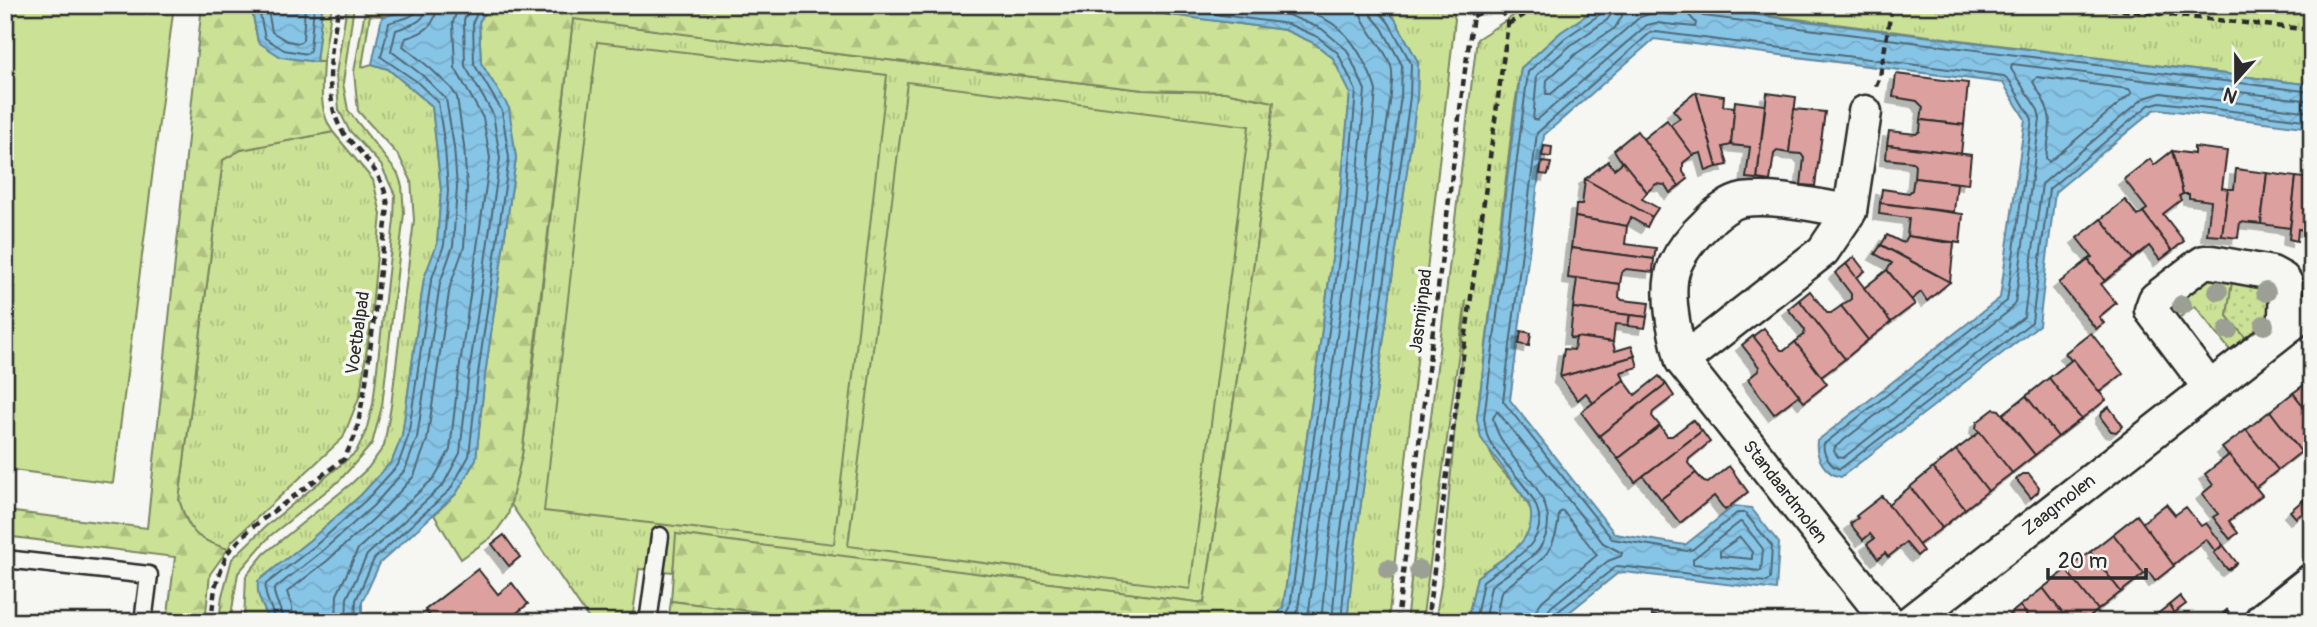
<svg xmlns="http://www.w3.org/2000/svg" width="2317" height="627" viewBox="0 0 2317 627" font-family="Pangolin,sans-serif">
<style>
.grass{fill:url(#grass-tufts);stroke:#7a8660;stroke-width:2}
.forest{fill:url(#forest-firs);stroke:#7a8660;stroke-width:2}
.park{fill:url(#park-dots);stroke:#7a8660;stroke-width:2}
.pitch{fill:#cae196;stroke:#7a8660;stroke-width:2}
.water{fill:url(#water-waves);stroke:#62879c;stroke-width:2}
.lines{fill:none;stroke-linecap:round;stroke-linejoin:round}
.shore{stroke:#506976;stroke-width:2}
.building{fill:#dca19e;stroke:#2b2b2b;stroke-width:2;filter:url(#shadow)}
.service-casing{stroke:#2b2b2b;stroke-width:21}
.minor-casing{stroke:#2b2b2b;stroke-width:37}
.tertiary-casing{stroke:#2b2b2b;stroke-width:44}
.path{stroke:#2b2b2b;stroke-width:4.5;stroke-dasharray:7 5;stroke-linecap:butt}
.service{stroke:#f6f6f2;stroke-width:16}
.minor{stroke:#f6f6f2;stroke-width:32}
.tertiary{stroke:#f6f6f2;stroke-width:38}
.tree{fill:#9c9f93}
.labels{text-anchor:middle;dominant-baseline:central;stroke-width:7;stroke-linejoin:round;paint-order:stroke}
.street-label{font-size:18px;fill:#2b2b2b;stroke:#f6f6f2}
</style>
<defs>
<pattern id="grass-tufts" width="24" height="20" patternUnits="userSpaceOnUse" patternTransform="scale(1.75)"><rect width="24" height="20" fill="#cae196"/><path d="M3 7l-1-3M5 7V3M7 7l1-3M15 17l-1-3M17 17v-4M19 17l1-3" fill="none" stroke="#aec181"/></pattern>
<pattern id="forest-firs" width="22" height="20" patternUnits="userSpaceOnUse" patternTransform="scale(1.75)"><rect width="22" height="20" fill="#cae196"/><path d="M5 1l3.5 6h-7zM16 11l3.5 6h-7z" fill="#aec181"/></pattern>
<pattern id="park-dots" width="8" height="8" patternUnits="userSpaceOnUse" patternTransform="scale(1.75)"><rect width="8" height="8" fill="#cae196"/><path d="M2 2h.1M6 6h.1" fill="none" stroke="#aec181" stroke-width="1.8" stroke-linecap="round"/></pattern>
<pattern id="water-waves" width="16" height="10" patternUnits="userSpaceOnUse" patternTransform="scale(1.75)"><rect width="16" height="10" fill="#87c5e7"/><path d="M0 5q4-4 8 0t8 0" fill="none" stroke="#75a9c6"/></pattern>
<filter id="shadow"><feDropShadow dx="-6" dy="6" stdDeviation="0" flood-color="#0004"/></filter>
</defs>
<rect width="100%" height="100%" fill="#f6f6f2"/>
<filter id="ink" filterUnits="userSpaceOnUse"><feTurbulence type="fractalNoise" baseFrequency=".0143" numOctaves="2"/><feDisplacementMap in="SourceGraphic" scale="14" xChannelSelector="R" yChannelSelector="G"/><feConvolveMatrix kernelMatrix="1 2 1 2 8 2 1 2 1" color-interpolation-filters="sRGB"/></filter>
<g filter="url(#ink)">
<g class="grass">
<polygon points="312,5 332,5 323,62 316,62 322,9"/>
<polygon points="347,5 354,5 343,83 348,110 398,174 402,186 404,213 382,406 372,444 340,480 270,536 238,573 230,622 219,622 222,596 232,559 265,527 356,452 366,431 373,404 394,220 395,195 381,165 349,130 339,110 336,74"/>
<path d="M366,5H413C403,16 384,17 370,15L362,67L372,64L388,69L432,106L441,190L437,244L424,279L402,436L392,461L361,495L310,540L259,581C256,604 266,603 267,622H244L246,576L264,554L352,483L368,468L384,446L391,406L414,220L411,180L399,156L358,111L354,72Z"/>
<polygon points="1383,5 1450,5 1455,19 1388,622 1347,622 1354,554 1417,98 1418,62 1395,19"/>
<path d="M1530,5H1602L1561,32L1521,68L1514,111L1477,419C1483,432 1487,448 1494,460C1508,482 1549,511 1526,540C1517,551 1489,567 1477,577L1467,622H1435L1441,586L1466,300L1423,615L1421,622H1406L1477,39Z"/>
<polygon points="1687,5 2312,5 2312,85"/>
<polygon points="573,18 786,48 1143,90 1225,92 1274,102 1253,270 1204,603 677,535 673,572 639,569 632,622 591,622 510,503 522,455 536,345"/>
<path d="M333,132L373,180L381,214L370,329L360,395L343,438L232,541L228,549C195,539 189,533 179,500L223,160L241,150Z"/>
<polygon points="2209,279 2232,282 2227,316 2249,342 2233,354 2195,306 2176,320 2171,311 2173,305 2204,280"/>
</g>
<g class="forest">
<path d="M202,5H251L258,42L316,62H323C322,87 318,110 333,132L241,150L223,160L179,500C190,533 195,539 228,549L210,574L205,622H167L175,557L5,536V511L147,528Z"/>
<polygon points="489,5 1095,5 1285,30 1314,43 1333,58 1350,93 1339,209 1283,607 1272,622 837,622 671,601 676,534 1204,603 1253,270 1274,102 1225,92 1143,90 786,48 573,19 522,455 508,515 493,536 461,559 434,515 456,494 476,459 485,375 516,158 508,108 481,63 479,22"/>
</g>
<polygon class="park" points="2232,282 2274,287 2269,326 2249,342 2227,316"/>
<g class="pitch">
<polygon points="5,5 174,5 113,483 5,469"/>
<polygon points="597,42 887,75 834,544 544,511"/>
<polygon points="907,82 1249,126 1190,589 848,546"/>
<polygon points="671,601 837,622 668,622"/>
</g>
<g class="water">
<polygon points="251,5 311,5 322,9 316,62 281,57 258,42"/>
<path d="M413,5H489L479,22L481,63L509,108L516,158L485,375L476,459L456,494L380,563L362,602V622H267C266,603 256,604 258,581L310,540L361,495L392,461L402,436L424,278L437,244L441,190L432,106L388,69L372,64L382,17L409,10Z"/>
<polygon points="1095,5 1383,5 1395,19 1418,62 1417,98 1354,554 1347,622 1272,622 1283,607 1339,209 1350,93 1333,58 1314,43 1285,30"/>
<path d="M1602,5H1676L2312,85V128L2159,109L2154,110L2055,192L2039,325L1841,477C1825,474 1815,457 1817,441L2000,298L2025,119L2003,83L1654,39L1544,135L1510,400L1615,534L1685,545L1734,506L1751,508L1779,543L1776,590L1624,572L1618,573L1557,622H1467L1477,577C1502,558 1541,541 1529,504L1481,438L1477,419L1521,68L1561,32Z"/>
</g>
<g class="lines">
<g class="shore">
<polyline points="258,5 265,38 284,50 307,54 310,50 314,5"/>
<polyline points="267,5 272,32 287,41 299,43 303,40 305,5"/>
<polyline points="1148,5 1288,24 1318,37 1338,53 1356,91 1346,209 1290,608 1281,622"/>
<polyline points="1215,5 1288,15 1322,29 1347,50 1365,90 1355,210 1298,609 1291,622"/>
<path d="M1293,5C1330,19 1349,29 1366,66C1370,74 1374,82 1376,91L1365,212L1309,610L1304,622"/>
<polyline points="1613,5 1612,13 1607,20 1571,45 1537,75 1533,120 1537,120 1647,25 1656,23 1695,27 1696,23 1688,14 1687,5"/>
<polyline points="1624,5 1622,16 1615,28 1577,53 1547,80 1546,94 1551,94 1640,17 1652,13 1674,15 1676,12 1676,5"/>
<polyline points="1696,5 1697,12 1703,16 2312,92"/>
<path d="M2037,77L2129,89L2132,93L2049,162L2046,158C2051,118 2055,118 2033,82Z"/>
<polyline points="2312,101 2012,64 2011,69 2038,110 2040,119 2015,303 2009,311 1835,447 1834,451 1838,457 1843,458 2024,317 2042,184 2144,98 2161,93 2312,112"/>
<polygon points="1740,522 1743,523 1763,549 1761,571 1693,564 1693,559"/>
<polygon points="1740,537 1752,552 1752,559 1720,556 1720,551"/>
<path d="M274,622C274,607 263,599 266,584L315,546L366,500L398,465L408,437L431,281L444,245L448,190L445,148L438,102L416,81L381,57L389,23C400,18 416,20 418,5"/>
<path d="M283,622C282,607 273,598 274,589L320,553L373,506L405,470L417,438L440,283L453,246L457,188L454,147L446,99L422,75L391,51L396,30C411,24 425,24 427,5"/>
<path d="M293,622L292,607L287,592L327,561L380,513L414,476L427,440L450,286L464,247L467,188L464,146L457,97L451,88L430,68L403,46L406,38C424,33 436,26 437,5"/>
<polyline points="336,622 337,595 358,549 434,478 450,450 459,371 490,158 483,118 455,68 453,22 459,5"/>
<polyline points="346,622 347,598 367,555 443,485 460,453 469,373 500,158 493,114 465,66 464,20 471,5"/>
<polyline points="355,622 356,600 374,559 450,490 469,456 478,374 509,158 502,111 474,64 473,22 481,5"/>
<path d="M1321,622L1328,550L1391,95C1391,87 1394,75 1391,66C1384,45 1360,26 1359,5"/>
<polyline points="1332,622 1338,552 1401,96 1402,65 1382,28 1371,15 1369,5"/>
<polyline points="1341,622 1347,553 1410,97 1411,63 1389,23 1379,11 1378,5"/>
<path d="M1475,622L1483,581C1497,570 1521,557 1531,544C1562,504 1499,469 1487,435C1486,430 1485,423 1484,418L1528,72L1565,38L1602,13L1604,5"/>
<path d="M1484,622L1491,586C1504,575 1529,562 1539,549C1573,499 1501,463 1493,418L1497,411L1603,543L1622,553L1621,556L1608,561L1551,607L1546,614L1545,622"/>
<path d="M1495,622L1501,592C1532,565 1557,560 1559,513L1563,511L1597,555L1542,601L1536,610L1534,622"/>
<path d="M1554,622L1556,613L1617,566L1766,582L1770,579L1772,546L1745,513H1737L1693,549L1687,551L1612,539L1503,401L1537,133L1650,33L1656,32L2004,76L2009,80L2032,119L2007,301L1824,444C1822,453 1830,467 1840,469L2032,322L2049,189L2149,105L2160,102L2312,121"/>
</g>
</g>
<g class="building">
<polygon points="1896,74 1968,83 1964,125 1921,120 1923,107 1917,101 1893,97"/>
<polygon points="1696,92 1724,96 1723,106 1735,107 1731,145 1723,147 1728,165 1717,167"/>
<polygon points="1696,92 1717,167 1706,171 1701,153 1693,155 1670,125 1680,118 1673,110"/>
<polygon points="1767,93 1796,97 1789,153 1777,151 1774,154 1770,181 1757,179"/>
<polygon points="1735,101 1765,105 1757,179 1746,178 1750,147 1731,145"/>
<polygon points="1794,109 1825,112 1815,186 1801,185 1804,158 1801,154 1789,153"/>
<polygon points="1667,120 1693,155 1683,163 1683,172 1688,179 1679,186 1643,139"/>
<polygon points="1921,120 1964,125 1961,154 1887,145 1889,131 1916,134 1920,131"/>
<polygon points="1637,131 1679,186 1670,193 1665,185 1656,184 1647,192 1619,158 1614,150"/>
<polygon points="1887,145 1971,155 1968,184 1914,178 1915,165 1913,162 1886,159"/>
<polygon points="1544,146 1552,147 1551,157 1542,156"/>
<polygon points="2194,147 2227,151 2222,188 2228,189 2222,236 2207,235 2211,201 2189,198 2189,194 2183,194 2172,151 2194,154"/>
<polygon points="2172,151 2183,194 2179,196 2181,200 2163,214 2184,241 2172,251 2143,212 2147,209 2124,179 2150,159 2154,165"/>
<polygon points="1608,161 1614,169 1623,162 1647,192 1642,199 1658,208 1652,217 1585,179"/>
<polygon points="1542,162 1551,163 1548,175 1540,174"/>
<polygon points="2236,169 2267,173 2261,224 2240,222 2238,238 2222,236 2228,189 2234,189"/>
<polygon points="2267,173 2296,177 2290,228 2261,224"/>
<polygon points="2296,177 2312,179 2312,231 2298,229 2297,241 2289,239"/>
<polygon points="1914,178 1957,183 1954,212 1880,203 1882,189 1909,193 1912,190"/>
<polygon points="1585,179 1652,217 1647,227 1631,218 1627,226 1575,217 1576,205 1582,205"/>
<polygon points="2125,200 2138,216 2143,212 2172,251 2160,260 2149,246 2133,259 2101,219"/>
<polygon points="1880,203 1963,214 1960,243 1907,236 1909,218 1879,214"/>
<polygon points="1575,217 1627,226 1625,244 1656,248 1654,259 1571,248"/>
<polygon points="2101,219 2133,259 2105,281 2088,260 2092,257 2077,238"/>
<polygon points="1887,235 1903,243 1907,236 1944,242 1954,242 1950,282 1881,245"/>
<polygon points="1881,245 1950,282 1927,301 1921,292 1911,300 1887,270 1892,263 1875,254"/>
<polygon points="1571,248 1654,259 1653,272 1626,269 1622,272 1620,284 1568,278"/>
<polygon points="1854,257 1865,271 1856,278 1846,264"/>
<polygon points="2088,260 2105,281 2101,284 2116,303 2099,317 2104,323 2096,329 2059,283"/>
<polygon points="1846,264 1891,322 1868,340 1841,306 1851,299 1851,294 1835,273"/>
<polygon points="1887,270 1915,304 1891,322 1864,288"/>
<polygon points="1577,278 1620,284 1619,297 1622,300 1649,303 1647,317 1573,308"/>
<polygon points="1810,291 1827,313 1831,313 1841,306 1868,340 1845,359 1799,300"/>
<polygon points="1799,300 1845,359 1821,377 1795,342 1804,335 1805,330 1788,309"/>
<polygon points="1573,308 1630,315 1628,325 1615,324 1613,342 1570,338"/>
<polygon points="1630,315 1647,317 1645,328 1628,326"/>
<polygon points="1764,328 1781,350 1785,350 1795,342 1827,384 1804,402 1753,336"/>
<polygon points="1521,331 1531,333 1529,346 1519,344"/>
<polygon points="2091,333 2123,374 2098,393 2065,353"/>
<polygon points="1753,336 1799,395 1774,414 1748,379 1758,371 1759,367 1742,345"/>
<polygon points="1576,337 1613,342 1615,351 1632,346 1635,356 1560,377 1564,349 1574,350"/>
<polygon points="1635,356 1638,367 1621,372 1624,380 1593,403 1586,393 1578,400 1560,377"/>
<polygon points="2073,359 2106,400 2081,419 2049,378"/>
<polygon points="1659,376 1666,384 1599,436 1581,412 1624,380 1635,395"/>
<polygon points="2049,378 2081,419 2058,437 2026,396"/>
<polygon points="2312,379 2312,417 2293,393"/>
<polygon points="1666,384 1674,396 1653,412 1652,416 1660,426 1618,459 1599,436"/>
<polygon points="2293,393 2312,417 2312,444 2301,452 2270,411"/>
<polygon points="2026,396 2058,437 2035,455 2003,414"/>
<polygon points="2109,407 2123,426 2116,432 2111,431 2101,418 2102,412"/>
<polygon points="1994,409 1999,410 2035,455 2012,473 1976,428 1977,422"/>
<polygon points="2270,411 2301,452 2278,470 2246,430"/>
<polygon points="1693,420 1702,431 1635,482 1618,459 1660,426 1667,436 1672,436"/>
<polygon points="2246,430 2278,470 2255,488 2222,448"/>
<polygon points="1702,431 1710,442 1689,459 1688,463 1696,473 1661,499 1643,476"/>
<polygon points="1980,432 2012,473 1988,491 1956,450"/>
<polygon points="1956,450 1988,491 1965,509 1933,468"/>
<polygon points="2229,455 2262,495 2229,521 2238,533 2230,539 2213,517 2218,514 2202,494 2213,485 2205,474"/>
<polygon points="1729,466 1748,492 1725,510 1714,496 1680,523 1661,499 1696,473 1704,482 1708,483"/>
<polygon points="1933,468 1965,509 1942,528 1910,487"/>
<polygon points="2023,474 2029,474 2039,487 2038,492 2031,498 2016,479"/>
<polygon points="1910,487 1942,528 1917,546 1887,505"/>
<polygon points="2312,493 2312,506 2308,509 2302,501"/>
<polygon points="1882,496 1923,551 1917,556 1906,543 1888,557 1885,553 1878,559 1867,544 1874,539 1870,534 1863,540 1850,524 1858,518 1856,516"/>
<polygon points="2302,501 2308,509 2296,518 2290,511"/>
<polygon points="2166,504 2175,515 2186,507 2201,526 2206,523 2223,545 2215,551 2206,539 2173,565 2142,523"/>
<polygon points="2137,515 2174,566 2155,581 2148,571 2144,574 2113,534"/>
<polygon points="2113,534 2144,574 2121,592 2090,552"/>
<polygon points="504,535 520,557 509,566 492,544"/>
<polygon points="2223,545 2237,563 2228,570 2214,553"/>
<polygon points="2090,552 2121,592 2098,610 2066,570"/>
<polygon points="478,569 498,594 512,583 528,604 514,615 519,622 435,622 425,610"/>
<polygon points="2066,570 2098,610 2084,622 2069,622 2043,588"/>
<polygon points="2043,588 2069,622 2032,622 2020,606"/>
<polygon points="2180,596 2186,604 2174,613 2169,605"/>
<polygon points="2169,605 2174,613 2161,622 2156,615"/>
<polygon points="2020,606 2032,622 2000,622"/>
<polygon points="1652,615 1681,619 1680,622 1654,622"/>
</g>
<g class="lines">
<g class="service-casing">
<g id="service">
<polyline points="5,559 149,575 143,622"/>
<polyline points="648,622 660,536"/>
</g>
</g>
<g class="minor-casing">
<g id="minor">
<path d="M1850,211C1816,206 1778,196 1743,200C1731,202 1715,214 1707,223C1694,235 1682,249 1675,265C1664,291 1675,335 1682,361L1889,622"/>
<polyline points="1682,361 1823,251 1850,211 1865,112"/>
<polyline points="2209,387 2151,310 2155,299 2198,266 2204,262 2212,262 2272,273 2283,279 2286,283 2285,316 2291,324"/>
<polyline points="1910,622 2312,308"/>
</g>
</g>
<g class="tertiary-casing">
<polyline id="tertiary" points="2264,622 2312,584"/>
</g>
<g class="path">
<polyline points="2074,5 2312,30"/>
<polyline points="1473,16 1497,5"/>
<polyline points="1508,24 1542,5"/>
<polyline points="1876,86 1880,77 1892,5"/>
<path d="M211,622L215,587L227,553L251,528L344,459L356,434L366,382L388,207C385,181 372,165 355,146C350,141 344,135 341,129C322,95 332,42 339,5"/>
<polyline points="1397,622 1464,77 1473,16 1468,5"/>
<polyline points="1427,622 1508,24 1499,5"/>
<polyline points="2214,622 2231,608"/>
</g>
<use href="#service" class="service"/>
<use href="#minor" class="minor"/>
<use href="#tertiary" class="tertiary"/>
</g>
<g class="tree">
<circle cx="2218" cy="291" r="10"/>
<circle cx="2266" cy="292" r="10"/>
<circle cx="2182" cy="305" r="10"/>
<circle cx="2264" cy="325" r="10"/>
<circle cx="2228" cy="330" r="10"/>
<circle cx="1388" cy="569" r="10"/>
<circle cx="1419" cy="570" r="10"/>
</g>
</g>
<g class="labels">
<g class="street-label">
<text transform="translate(1421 311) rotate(-83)">Jasmijnpad</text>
<text transform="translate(358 333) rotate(-82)">Voetbalpad</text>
<text transform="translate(1785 492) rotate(52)">Standaardmolen</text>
<text transform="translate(2059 505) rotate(-38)">Zaagmolen</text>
</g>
</g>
<rect width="2317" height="627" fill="none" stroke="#f6f6f2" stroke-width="28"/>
<rect x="14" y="14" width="2289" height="599" fill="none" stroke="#2b2b2b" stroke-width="2.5" filter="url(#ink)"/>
<g transform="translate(2236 80) rotate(201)" stroke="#f6f6f2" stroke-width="5" paint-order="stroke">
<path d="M0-5L12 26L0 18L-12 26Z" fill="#2b2b2b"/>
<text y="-10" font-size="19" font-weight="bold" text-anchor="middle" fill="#2b2b2b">N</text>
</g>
<path d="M2048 568v10h98v-10" fill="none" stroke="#2b2b2b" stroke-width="3.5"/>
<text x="2058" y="568" font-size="21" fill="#2b2b2b" stroke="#f6f6f2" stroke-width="5" paint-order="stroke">20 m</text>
</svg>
